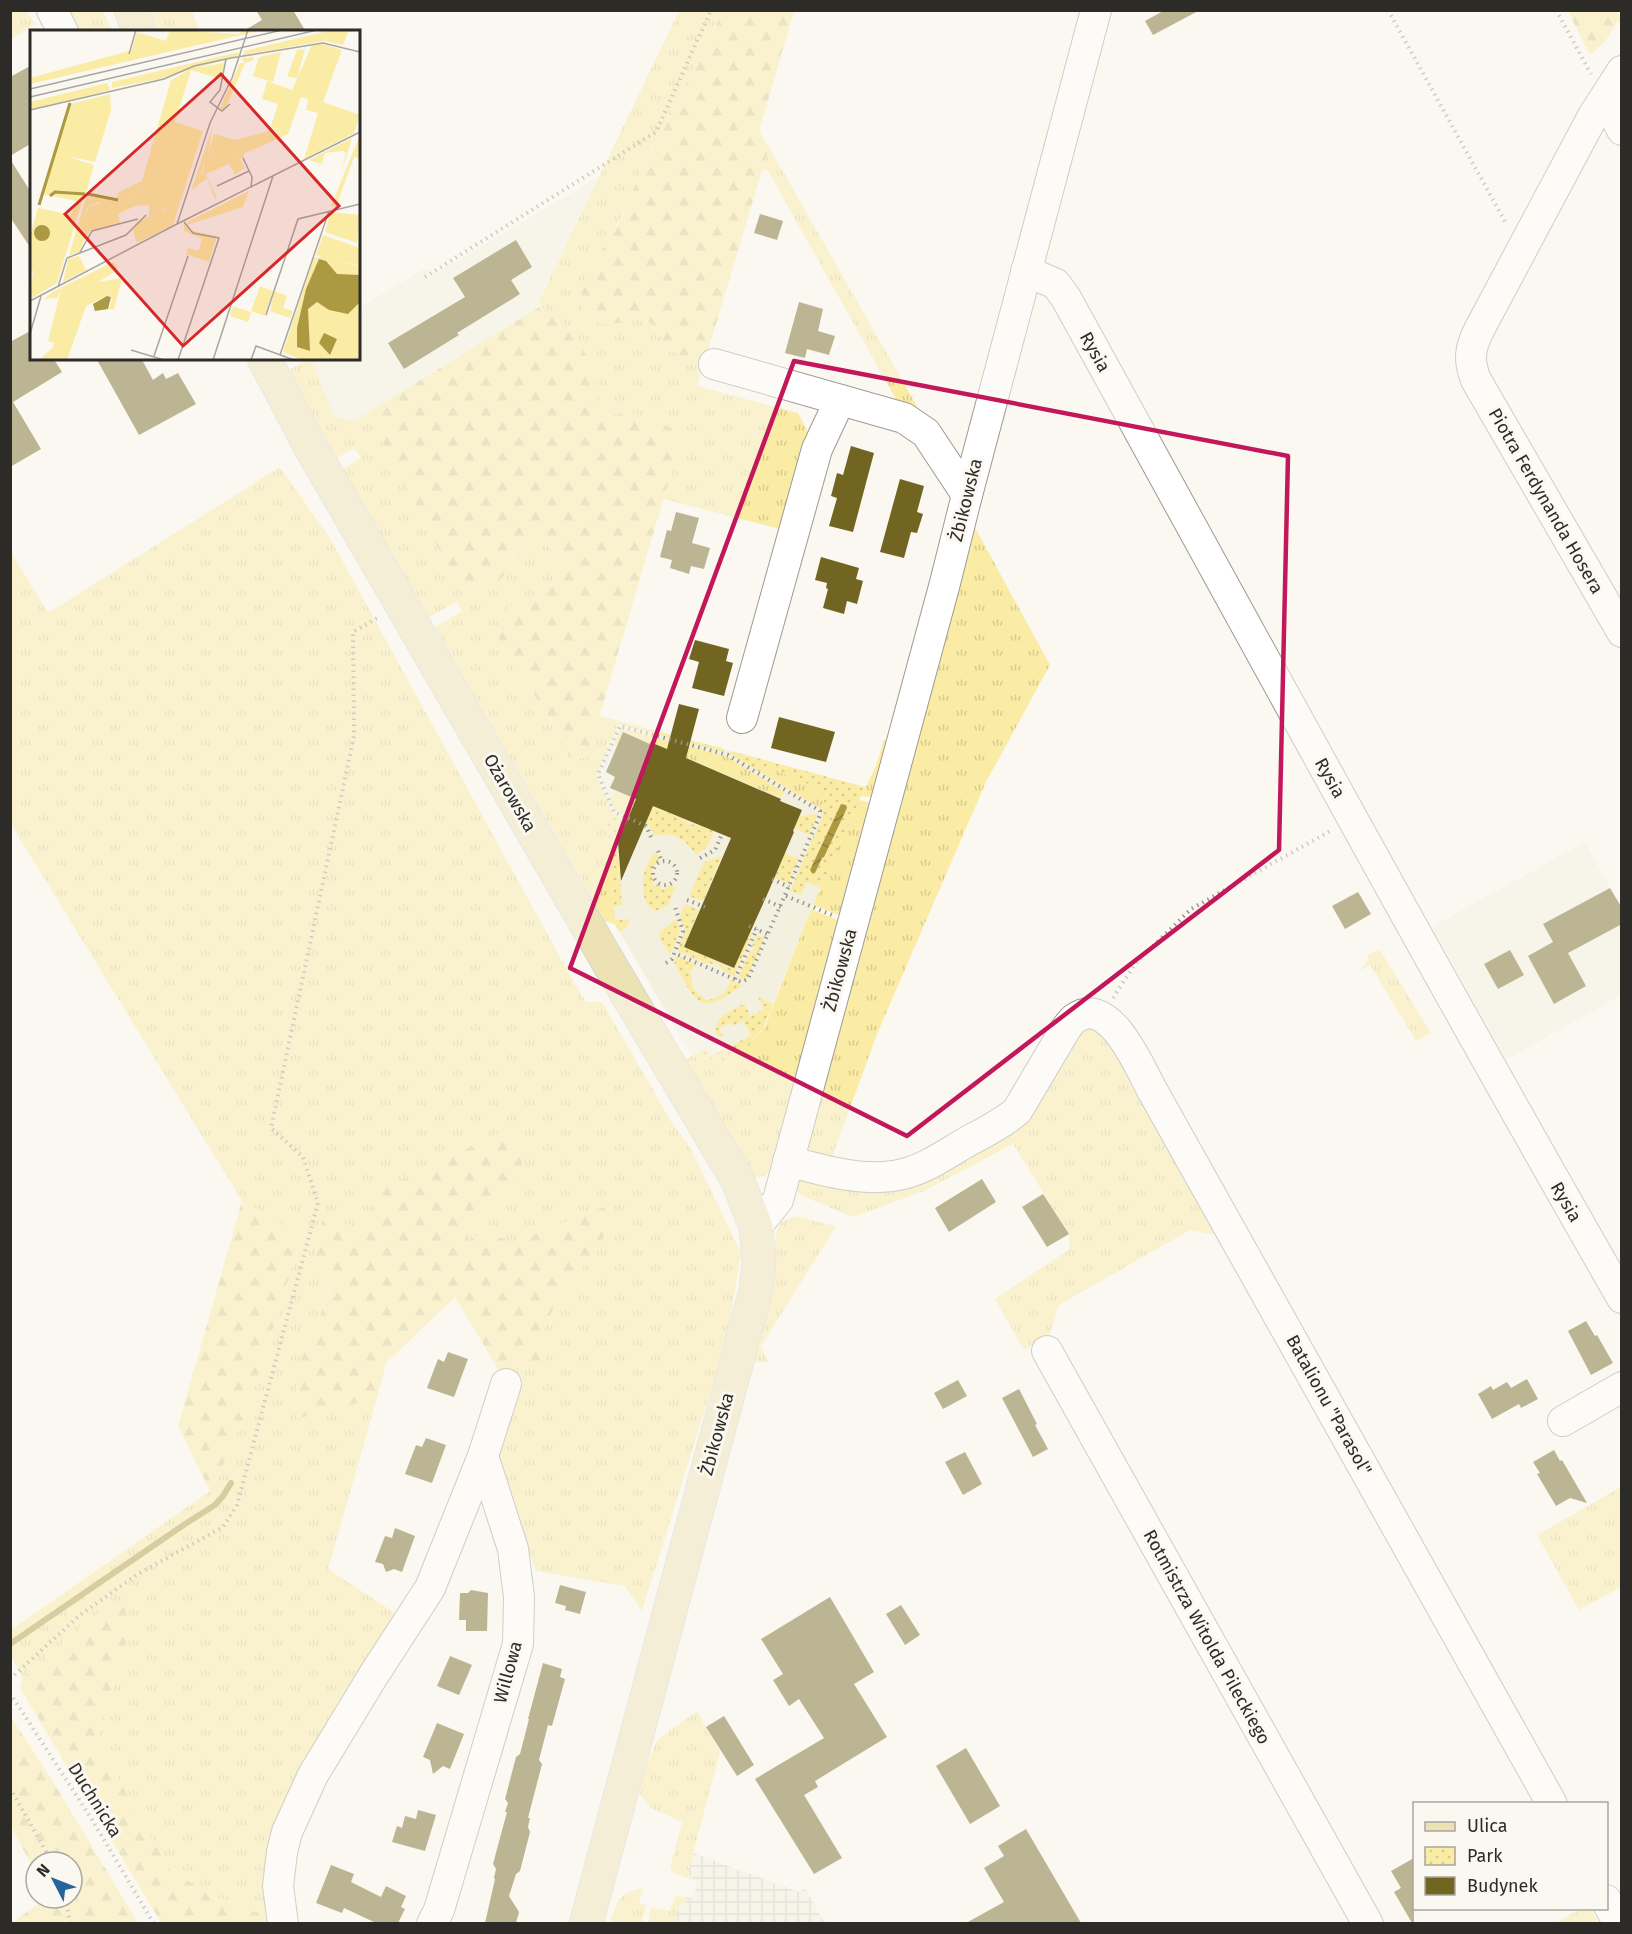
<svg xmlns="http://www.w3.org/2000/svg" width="1632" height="1934" viewBox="0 0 1632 1934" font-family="'Fira Sans',sans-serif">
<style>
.built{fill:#f3f0e0}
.industrial{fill:url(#industrial-grid)}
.grass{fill:url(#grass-tufts)}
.forest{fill:url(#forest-firs)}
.park{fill:url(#park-dots)}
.water{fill:url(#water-waves)}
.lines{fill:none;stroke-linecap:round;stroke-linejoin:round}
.stream{stroke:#ab9a42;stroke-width:6}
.building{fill:#726522}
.minor-casing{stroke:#9c9a93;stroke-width:32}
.major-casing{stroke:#d5d5d4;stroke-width:35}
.path{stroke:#96958f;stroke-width:4;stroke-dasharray:1.5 4.5;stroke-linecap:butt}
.minor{stroke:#fff;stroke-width:30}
.major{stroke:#ece2b3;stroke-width:33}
.marked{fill:none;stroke:#c2185b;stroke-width:4.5;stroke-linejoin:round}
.labels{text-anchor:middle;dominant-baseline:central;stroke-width:6;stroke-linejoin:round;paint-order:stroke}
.street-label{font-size:18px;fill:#2c2b28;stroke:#faf8f0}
.inset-river{fill:none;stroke:#ab9a42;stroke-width:3}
.inset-road{fill:none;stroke:#a8a6a0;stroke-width:1.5}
.view{fill:#d62828;fill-opacity:0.15;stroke:#d62828;stroke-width:3}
.inset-edge{fill:none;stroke:#2c2b28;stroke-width:3}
</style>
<defs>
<pattern id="industrial-grid" width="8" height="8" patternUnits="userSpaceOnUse" patternTransform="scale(1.5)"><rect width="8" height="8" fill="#f3f0e0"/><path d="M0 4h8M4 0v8" fill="none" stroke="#d0cec0"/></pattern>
<pattern id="grass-tufts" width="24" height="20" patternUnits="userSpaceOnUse" patternTransform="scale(1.5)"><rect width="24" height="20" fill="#fbeca5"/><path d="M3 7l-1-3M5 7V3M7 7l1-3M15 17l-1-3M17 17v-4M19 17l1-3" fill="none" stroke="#d7cb8e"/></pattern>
<pattern id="forest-firs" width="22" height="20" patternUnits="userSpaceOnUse" patternTransform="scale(1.5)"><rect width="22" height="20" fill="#fbeca5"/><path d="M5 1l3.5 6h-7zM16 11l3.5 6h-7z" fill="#d7cb8e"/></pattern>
<pattern id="park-dots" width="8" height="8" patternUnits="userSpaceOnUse" patternTransform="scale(1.5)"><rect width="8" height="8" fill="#fbeca5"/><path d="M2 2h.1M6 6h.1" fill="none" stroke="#d7cb8e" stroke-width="1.8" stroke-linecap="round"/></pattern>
<pattern id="water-waves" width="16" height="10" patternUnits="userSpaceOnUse" patternTransform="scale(1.5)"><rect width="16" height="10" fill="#ab9a42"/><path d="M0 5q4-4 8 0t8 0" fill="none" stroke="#8b7e37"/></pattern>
</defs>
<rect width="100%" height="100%" fill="#faf8f0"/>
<g class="built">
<polygon points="599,177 540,299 541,306 354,421 334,416 311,359 358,358 359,308 424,269 429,277"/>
<polygon points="600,716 865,787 811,909 763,1029 729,1062 692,1056 615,924 606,800 587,758"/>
<polygon points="1585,842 1621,908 1621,995 1506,1060 1432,927"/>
</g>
<polygon class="industrial" points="693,1853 799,1892 805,1889 825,1923 675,1924 680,1904 693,1898 697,1884 688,1873"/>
<g class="grass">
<polygon points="11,10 26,11 35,24 11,39"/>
<polygon points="63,11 103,11 112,31 74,31"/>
<polygon points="151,11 192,11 199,31 159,31"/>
<polygon points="679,11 723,11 660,137 650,152 639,180 615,229 585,282 620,322 644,318 657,328 665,347 683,357 708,351 697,386 798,413 808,432 780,529 663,499 682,433 632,413 609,415 600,406 596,371 586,354 572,337 566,326 541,306 540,299"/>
<polygon points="769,147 922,415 897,401 767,169 761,172"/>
<path d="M311,359L334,416L354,421L367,413L447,565L466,582L511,567C515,549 518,543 536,536C564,554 567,580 536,597C526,602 515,604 505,609L498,622L499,638L509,661L547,713L569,757L587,758L600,716L724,749V752L618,724L596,775L613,814L607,817L615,924L605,921L435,627L462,611L457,602L429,617L343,469L361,458L354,448L337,458L288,370Z"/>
<polygon points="280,467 331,540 571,977 586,1002 602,1002 672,1123 690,1147 741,1253 727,1338 642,1611 625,1586 536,1571 492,1462 520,1362 541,1335 559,1296 592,1257 604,1207 515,1242 483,1233 469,1240 466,1228 523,1171 382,1190 363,1230 331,1219 336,1276 296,1372 296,1418 377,1398 328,1569 401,1617 337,1703 287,1799 276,1921 233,1902 209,1896 194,1884 171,1872 97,1741 130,1631 88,1619 23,1678 11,1656 11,1630 210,1491 228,1456 252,1396 302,1235 242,1201 11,824 10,550 48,613"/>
<polygon points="973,524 1050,665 986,782 877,1034 831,1160 818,1157 808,1147"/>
<polygon points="621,728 728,757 784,792 781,798 650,742 649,744 623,732 616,748 613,746"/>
<polygon points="884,739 888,748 877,798 861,796 876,766"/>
<polygon points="769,767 828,792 820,808 765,775"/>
<polygon points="616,791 638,799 639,801 620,812 615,810 610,798"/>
<polygon points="859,800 874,804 844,917 813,905"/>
<path d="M811,909L842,922L770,1171C760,1181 754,1177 745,1168L682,1062L692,1056L729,1062L764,1029Z"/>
<polygon points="1380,950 1431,1033 1416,1041 1370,965 1359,971 1369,959 1367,955"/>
<polygon points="1080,1026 1103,1028 1216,1235 1190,1230 1059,1305 1050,1334 1024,1350 995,1299 1070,1249 1069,1234 1013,1144 924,1191 853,1217 800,1195 794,1187 797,1174 873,1183 1018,1120"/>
<polygon points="795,1216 835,1226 835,1228 761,1346 768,1362 748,1362 767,1294 777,1231 781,1222"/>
<polygon points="1621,1487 1621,1587 1579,1610 1537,1535"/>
<polygon points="697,1711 720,1752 688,1873 693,1880 675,1874 670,1868 682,1822 651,1808 640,1794 643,1775 657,1740"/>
<path d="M643,1888L639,1903L646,1905L642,1923H610C617,1901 618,1893 643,1888Z"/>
<polygon points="675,1896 693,1898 680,1904 675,1923 648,1923 651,1907 670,1911"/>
<polygon points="1582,1908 1591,1909 1599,1923 1555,1923"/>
</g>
<g class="forest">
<path d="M723,11H794L759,131L769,147L708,351L683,357L665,347L657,329L644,318C628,321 599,331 587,316C580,308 581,290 585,281C592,262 608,243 618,225C632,196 642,164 660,137Z"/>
<polygon points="1568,11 1617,11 1621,19 1621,23 1618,21 1604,43 1590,55"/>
<path d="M541,306L566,326L572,337L586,354L596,371L600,406L609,415L632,413L651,419L683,433L587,758L569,757L547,713L509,661L499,638L498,622L505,609C515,604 526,602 536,597C567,580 565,554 536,536L524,541L514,552L511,567L500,580L487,583L466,582L447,565L367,413Z"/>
<polygon points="502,1132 518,1138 523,1171 466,1228 469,1240 483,1233 515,1242 604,1207 611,1224 592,1257 559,1297 541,1335 546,1359 537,1368 520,1362 516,1378 501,1374 455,1297 386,1363 377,1398 296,1419 296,1372 336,1277 314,1265 322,1221 331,1219 363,1230 382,1190"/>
<polygon points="242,1201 302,1235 252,1396 228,1456 210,1491 178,1426"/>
<polygon points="124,1598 130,1631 97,1741 171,1872 194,1884 209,1896 233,1902 276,1921 276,1923 161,1923 20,1688 23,1678 88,1619"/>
<polygon points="11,1717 55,1785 138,1923 11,1923 47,1898 72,1898 72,1862 36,1862 36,1874 11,1826"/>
</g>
<g class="park">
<polygon points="731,751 865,787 821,887 807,882 801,895 790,891 823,815 820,808 828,792 769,768 765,775 730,754"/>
<path d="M639,801L661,808L660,810L683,818V820L696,826L697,824L714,831L707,847L696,855C686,839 672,831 654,836L649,825L620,812Z"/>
<polygon points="613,814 627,820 617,842 622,905 614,906 615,920 630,919 626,927 619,932 615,924 607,817"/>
<polygon points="818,814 809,835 794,828 799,816"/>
<path d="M656,852L660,860C652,865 650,872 654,880L652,883L656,886L657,884L661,886V889H666V887L673,885L675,888L668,905L656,911C636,904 641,863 656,852Z"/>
<polygon points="784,853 799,859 795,869 793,869 791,872 793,874 788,884 773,877 775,873 777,873"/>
<polygon points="722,856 703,901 689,896 704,862"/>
<polygon points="685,904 699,910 684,947 733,969 749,932 753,933 734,976 726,973 717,964 705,963 678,951 678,948 685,931 680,916"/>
<polygon points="676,919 680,931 670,955 659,937 660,932"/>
<polygon points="757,935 765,938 748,976 744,979 738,978 750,951 752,952 755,947 752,946"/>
<path d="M677,956L697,965L695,967L693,966L690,973L692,974C691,987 693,992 704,997L705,1000C717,1000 728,993 731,979L742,986C732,992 722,1000 712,1003C693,1008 682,975 674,962Z"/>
<path d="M758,997L773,1004L763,1029L729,1062L692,1056L706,1048L711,1056L724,1049L725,1046L728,1044L730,1047L751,1035L743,1020L733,1026L731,1022L719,1029L723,1036L720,1037L716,1034C714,1016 730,1011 744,1004L751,1016L764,1009Z"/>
</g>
<polygon class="water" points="841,804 846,805 847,808 824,857 822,858 815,873 812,873 810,870"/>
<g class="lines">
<polyline class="stream" points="10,1644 185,1524 215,1505 223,1496 231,1483"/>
</g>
<g class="building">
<polygon points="256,10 293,10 306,32 242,32 262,20"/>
<polygon points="1165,10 1200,10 1153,35 1145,21"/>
<polygon points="32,65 32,143 10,156 10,77"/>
<polygon points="10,159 32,194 32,250 10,217"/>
<polygon points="760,214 783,221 777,240 754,233"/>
<polygon points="516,240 532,267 511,280 520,294 457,333 459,335 404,369 388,343 465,297 453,278"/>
<polygon points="799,302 823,309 818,331 835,336 829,355 807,349 805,358 785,353"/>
<polygon points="32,330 32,358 53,358 62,372 13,402 41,449 10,467 10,342"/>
<polygon points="96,358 141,358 153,380 163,373 166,379 178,373 196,404 139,435"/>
<polygon points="851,446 874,453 853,532 829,526 837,498 831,496 837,473 843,475"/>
<polygon points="900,479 924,486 917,512 923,514 917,533 911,532 904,558 880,552"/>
<polygon points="676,512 699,518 692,543 710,548 704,569 691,566 689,574 670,568 672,560 660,557 667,530 671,531"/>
<polygon points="821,557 859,568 856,579 863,581 857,604 847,601 844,614 823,608 828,589 826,588 827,583 815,580"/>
<polygon points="695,640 729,649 726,661 733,663 724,696 692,688 699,662 689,659"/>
<polygon points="679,704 699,709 686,758 781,799 780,801 802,810 793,831 794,832 767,895 734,968 684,947 731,838 653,806 621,881 618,842 636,799 610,788 615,777 606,772 623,732 650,744 650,742 667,749"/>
<polygon points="779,717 835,732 826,762 771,748"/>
<polygon points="1610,888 1622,908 1622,924 1568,953 1586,986 1554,1004 1528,956 1553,942 1543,924"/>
<polygon points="1358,892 1371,914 1345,929 1332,906"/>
<polygon points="1510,950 1524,975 1498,989 1484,964"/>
<polygon points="982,1179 996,1202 949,1232 935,1208"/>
<polygon points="1043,1194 1069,1234 1047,1247 1022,1207"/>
<polygon points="1586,1321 1595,1336 1597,1335 1613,1363 1591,1375 1568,1331"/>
<polygon points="448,1352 468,1359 454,1397 427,1388 438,1359 444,1362"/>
<polygon points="1527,1379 1538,1399 1521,1408 1519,1404 1492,1419 1478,1394 1491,1386 1493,1390 1507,1382 1511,1388"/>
<polygon points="958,1380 967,1396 943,1409 934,1393"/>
<polygon points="1019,1389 1037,1424 1035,1425 1048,1449 1033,1457 1002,1398"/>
<polygon points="426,1438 446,1445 432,1483 405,1474 416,1445 422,1447"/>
<polygon points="1554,1450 1560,1461 1562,1460 1587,1503 1570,1498 1556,1506 1537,1474 1540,1473 1533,1462"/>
<polygon points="965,1452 982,1484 963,1495 945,1462"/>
<polygon points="395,1528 415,1536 402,1572 394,1569 386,1572 383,1564 375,1562 385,1536 392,1538"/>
<polygon points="560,1585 586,1592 580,1614 565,1610 566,1606 555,1603"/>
<polygon points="471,1590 488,1593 487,1631 466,1631 466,1620 459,1620 460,1593 468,1593"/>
<polygon points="830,1597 874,1672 854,1684 887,1737 815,1781 818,1787 804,1795 842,1858 814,1874 755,1779 824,1738 799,1699 789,1706 773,1680 783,1674 761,1639"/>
<polygon points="901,1605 920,1635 905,1645 886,1614"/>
<polygon points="450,1656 472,1665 459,1695 437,1686"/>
<polygon points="543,1663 562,1669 560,1677 565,1679 552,1726 548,1725 539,1760 542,1764 528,1818 530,1818 528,1827 530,1832 520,1871 516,1874 509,1896 519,1912 516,1923 485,1923 495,1879 494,1878 496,1869 493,1864 507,1812 505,1812 508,1803 505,1799 516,1757 520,1754 529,1719 528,1719"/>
<polygon points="724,1716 754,1765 737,1776 706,1727"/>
<polygon points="437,1723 464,1734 450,1769 443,1766 433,1774 430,1760 423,1757"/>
<polygon points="966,1748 1000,1806 970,1824 936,1766"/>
<polygon points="418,1810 436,1815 425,1851 392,1842 397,1826 402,1828 405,1816 416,1819"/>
<polygon points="1026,1829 1081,1923 966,1923 1004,1902 984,1868 1004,1856 998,1846"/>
<polygon points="1414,1858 1414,1923 1412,1923 1394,1892 1401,1888 1391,1871"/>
<polygon points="331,1865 354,1874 351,1882 381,1897 386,1886 406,1896 401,1907 405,1909 398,1923 376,1923 344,1908 342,1913 316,1903"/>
</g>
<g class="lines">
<g class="minor-casing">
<g id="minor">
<polyline points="52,10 63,32"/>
<path d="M1622,71L1593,116L1479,330C1470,348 1468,360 1476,380L1622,632"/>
<polyline points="1605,98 1622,130"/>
<path d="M1026,271L1056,284L1066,298C1250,632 1432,967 1622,1298"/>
<polyline points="714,364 904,418 926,433 967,495"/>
<polyline points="742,718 817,449 840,400"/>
<path d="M788,1161C824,1171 866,1183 903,1174C925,1169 946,1154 965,1143C983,1133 1002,1124 1017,1111L1065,1030C1068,1026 1071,1021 1074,1019C1109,992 1140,1068 1152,1090L1552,1804"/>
<polyline points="756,1227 778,1200 945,583 967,495 1096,10"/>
<polyline points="1047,1351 1368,1924"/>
<polyline points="1563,1421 1622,1387"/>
<polyline points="1606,1900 1619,1924"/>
<polyline points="283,1924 278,1886 282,1852 287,1832 313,1775 373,1676 430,1588 483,1456"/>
<polyline points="432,1924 439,1910 518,1644 519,1597 513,1549 483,1456 506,1384"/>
</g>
</g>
<g class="major-casing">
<g id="major">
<polyline points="131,10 140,32"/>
<polyline points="264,358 310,446 607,960 738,1181 756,1227 759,1262 756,1290 586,1924"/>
</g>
</g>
<g class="path">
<polyline points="1388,10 1507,225"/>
<polyline points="1556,10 1591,74"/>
<polyline points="425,277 656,132 711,10"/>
<polyline points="651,837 646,826 614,812 598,774 620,726 728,755 820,811 820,815 748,979 741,982 674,953"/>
<polyline points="658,851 662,862"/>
<polyline points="700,858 715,850 722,834"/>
<circle cx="665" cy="873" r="12"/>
<polyline points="772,879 789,887"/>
<polyline points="786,896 832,915"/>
<polyline points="763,899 781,907"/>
<polyline points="687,900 705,907"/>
<polyline points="749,926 769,935"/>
<polyline points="666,963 672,959 683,931 675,907"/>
<polyline points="735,979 757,929"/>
<polyline points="1113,998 1135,964 1191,909 1332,830"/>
<polyline points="10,1679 80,1615 138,1574 223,1527 237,1505 318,1203 303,1157 271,1128 354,736 353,632 379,617"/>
<polyline points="10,1693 91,1818 154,1924"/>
<polyline points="10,1788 52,1862"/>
<polyline points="66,1898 70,1924"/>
</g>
<use href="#minor" class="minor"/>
<use href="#major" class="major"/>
</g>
<path d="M0 0H1632V1934H0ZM794,361L1288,456L1279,850L907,1136L570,968Z" fill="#faf8f0" fill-opacity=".55" fill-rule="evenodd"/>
<path class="marked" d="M794,361L1288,456L1279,850L907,1136L570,968Z"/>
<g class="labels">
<g class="street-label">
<text transform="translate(1095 352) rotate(61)">Rysia</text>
<text transform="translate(966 500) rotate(-76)">Żbikowska</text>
<text transform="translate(1546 501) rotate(60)">Piotra Ferdynanda Hosera</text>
<text transform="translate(1330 778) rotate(61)">Rysia</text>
<text transform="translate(510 793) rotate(60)">Ożarowska</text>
<text transform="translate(840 970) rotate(-75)">Żbikowska</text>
<text transform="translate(1566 1202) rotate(60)">Rysia</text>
<text transform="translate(1329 1405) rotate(61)">Batalionu "Parasol"</text>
<text transform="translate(717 1434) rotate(-75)">Żbikowska</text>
<text transform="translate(1207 1637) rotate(61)">Rotmistrza Witolda Pileckiego</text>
<text transform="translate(508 1672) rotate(-75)">Willowa</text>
<text transform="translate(95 1800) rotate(58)">Duchnicka</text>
</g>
</g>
<g transform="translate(30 30)">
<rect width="330" height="330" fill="#faf8f0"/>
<path d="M140,0L210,4L212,0H233L0,54V48L136,11ZM302,0H325L318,2L313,15L295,11L213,25L214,21ZM275,19L267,48L257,47L267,20ZM209,22L208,26L129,49L82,58V52ZM251,22L243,52L223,46L229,27ZM223,27L224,30L215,33L195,80L190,78L210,33H214L212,28ZM194,33L191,49L161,40L145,92L173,101L143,195L107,213L103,201L109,190L137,181L128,176L116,159L98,171L105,176L88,184L90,194L61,200L56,206L52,194L58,178L69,173L67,169L57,168L59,163L86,169L113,158L112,151L141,50L161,39ZM77,53L80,60L0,80V72ZM80,64L81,80L65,132L36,126L64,135L56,163L51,162L47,171L13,164L40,74ZM183,95L178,124L186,129L174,133L171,145L176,144L187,168L185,169L177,148L161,161ZM251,98L246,102L210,112L214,127L210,129L215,138L205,145L199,134L205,130L201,123L205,110ZM219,161L213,177L157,195V192ZM154,193L159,200L187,206L179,232L156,224L158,218L168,221L172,209L154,201ZM49,226L56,240L33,252L38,229ZM83,232L88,238L44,259L39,255L31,259L27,268L14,269L24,261ZM230,256L243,261L235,286L221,281ZM244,261L257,266L253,278L263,281L260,288L240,281ZM203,276L221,282L218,292L200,286Z" fill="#fbeca5"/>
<path d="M107,2L136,11L134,17L100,25ZM293,14L312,20L293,72L330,85L324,103L274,129L288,83L276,80L278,69L271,67L258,104L211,125L210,112L251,98L240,99L248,74L232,69L237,51L262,60L282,15ZM184,104L205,110L201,123L205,131L172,146L175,131L186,129L178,124ZM330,105V129L324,127L306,177L301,176ZM322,108L311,144L316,123L313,121L295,123L292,134L279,130ZM112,151L113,158L86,169L89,162ZM116,159L136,167L134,171L125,172L136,182L119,187V175L105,176L98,171ZM51,162H55L27,253L0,269L3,241L0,239V206L8,178L41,185ZM56,168L71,170L57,178L52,194L56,206L49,222L39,225ZM300,182L330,185L327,213L295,202ZM293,205L330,218V236L286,225ZM82,239L83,243L68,252L92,248L84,279L79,280L82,268L79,265L56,276L37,330H9L23,317L24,313L18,311L31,259L39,255L44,259Z" fill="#fbeca5"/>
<path d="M293,226L330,237V330H273L253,322L284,228Z" fill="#fbeca5"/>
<path d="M4 203a8 8 0 1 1 16 0a8 8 0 1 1-16 0ZM289,229L296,231L307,244L330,245V272L318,284L299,280L287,272L278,279L280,321L267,317V298L276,259ZM77,266L81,267L78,279L65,281L63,274ZM294,303L307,309L300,325L289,313Z" fill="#ab9a42"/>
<path class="inset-river" d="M58,164L88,170M20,166L25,162L55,164M9,175L40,73"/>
<path class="inset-road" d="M99,24L106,0M196,29L190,60L180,72L192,81L200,74M0,59L252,0M0,67L287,0M0,80L134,49L164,36L201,28L293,13L330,22M213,128L222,147L221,158M187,156L219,141M147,194L330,102M49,224L62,201L108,189M28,257L37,228L96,205L116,185M0,271L147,194L180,93L202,48L218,0M236,285L268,189L330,174M0,304L11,266M101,320L134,330M250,325L299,181M124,326L158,226M148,330L189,208L163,203L154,192M183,330L243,146M221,330L226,316L264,330"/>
<path class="view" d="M191,44L309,176L153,316L35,184Z"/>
<rect width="330" height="330" class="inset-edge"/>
</g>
<rect width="1632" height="1934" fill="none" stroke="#2c2b28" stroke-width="24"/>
<rect x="1413" y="1802" width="195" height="108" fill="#faf8f0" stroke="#a8a6a0" stroke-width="1.5"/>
<rect x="1425" y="1822" width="30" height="9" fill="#ece2b3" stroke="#a8a6a0" stroke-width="1.5"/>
<text x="1467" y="1832" font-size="18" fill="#2c2b28">Ulica</text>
<rect x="1425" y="1847" width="30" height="18" fill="url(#park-dots)" stroke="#a8a6a0" stroke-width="1.5"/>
<text x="1467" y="1862" font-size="18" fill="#2c2b28">Park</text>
<rect x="1425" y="1877" width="30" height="18" fill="#726522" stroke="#a8a6a0" stroke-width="1.5"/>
<text x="1467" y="1892" font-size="18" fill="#2c2b28">Budynek</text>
<g transform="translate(54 1880) rotate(312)"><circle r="28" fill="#faf8f0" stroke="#a8a6a0" stroke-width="1.5"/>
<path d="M0-4.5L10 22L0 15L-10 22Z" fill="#26659b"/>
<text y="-9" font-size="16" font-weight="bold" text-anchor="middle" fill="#2c2b28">N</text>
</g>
</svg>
